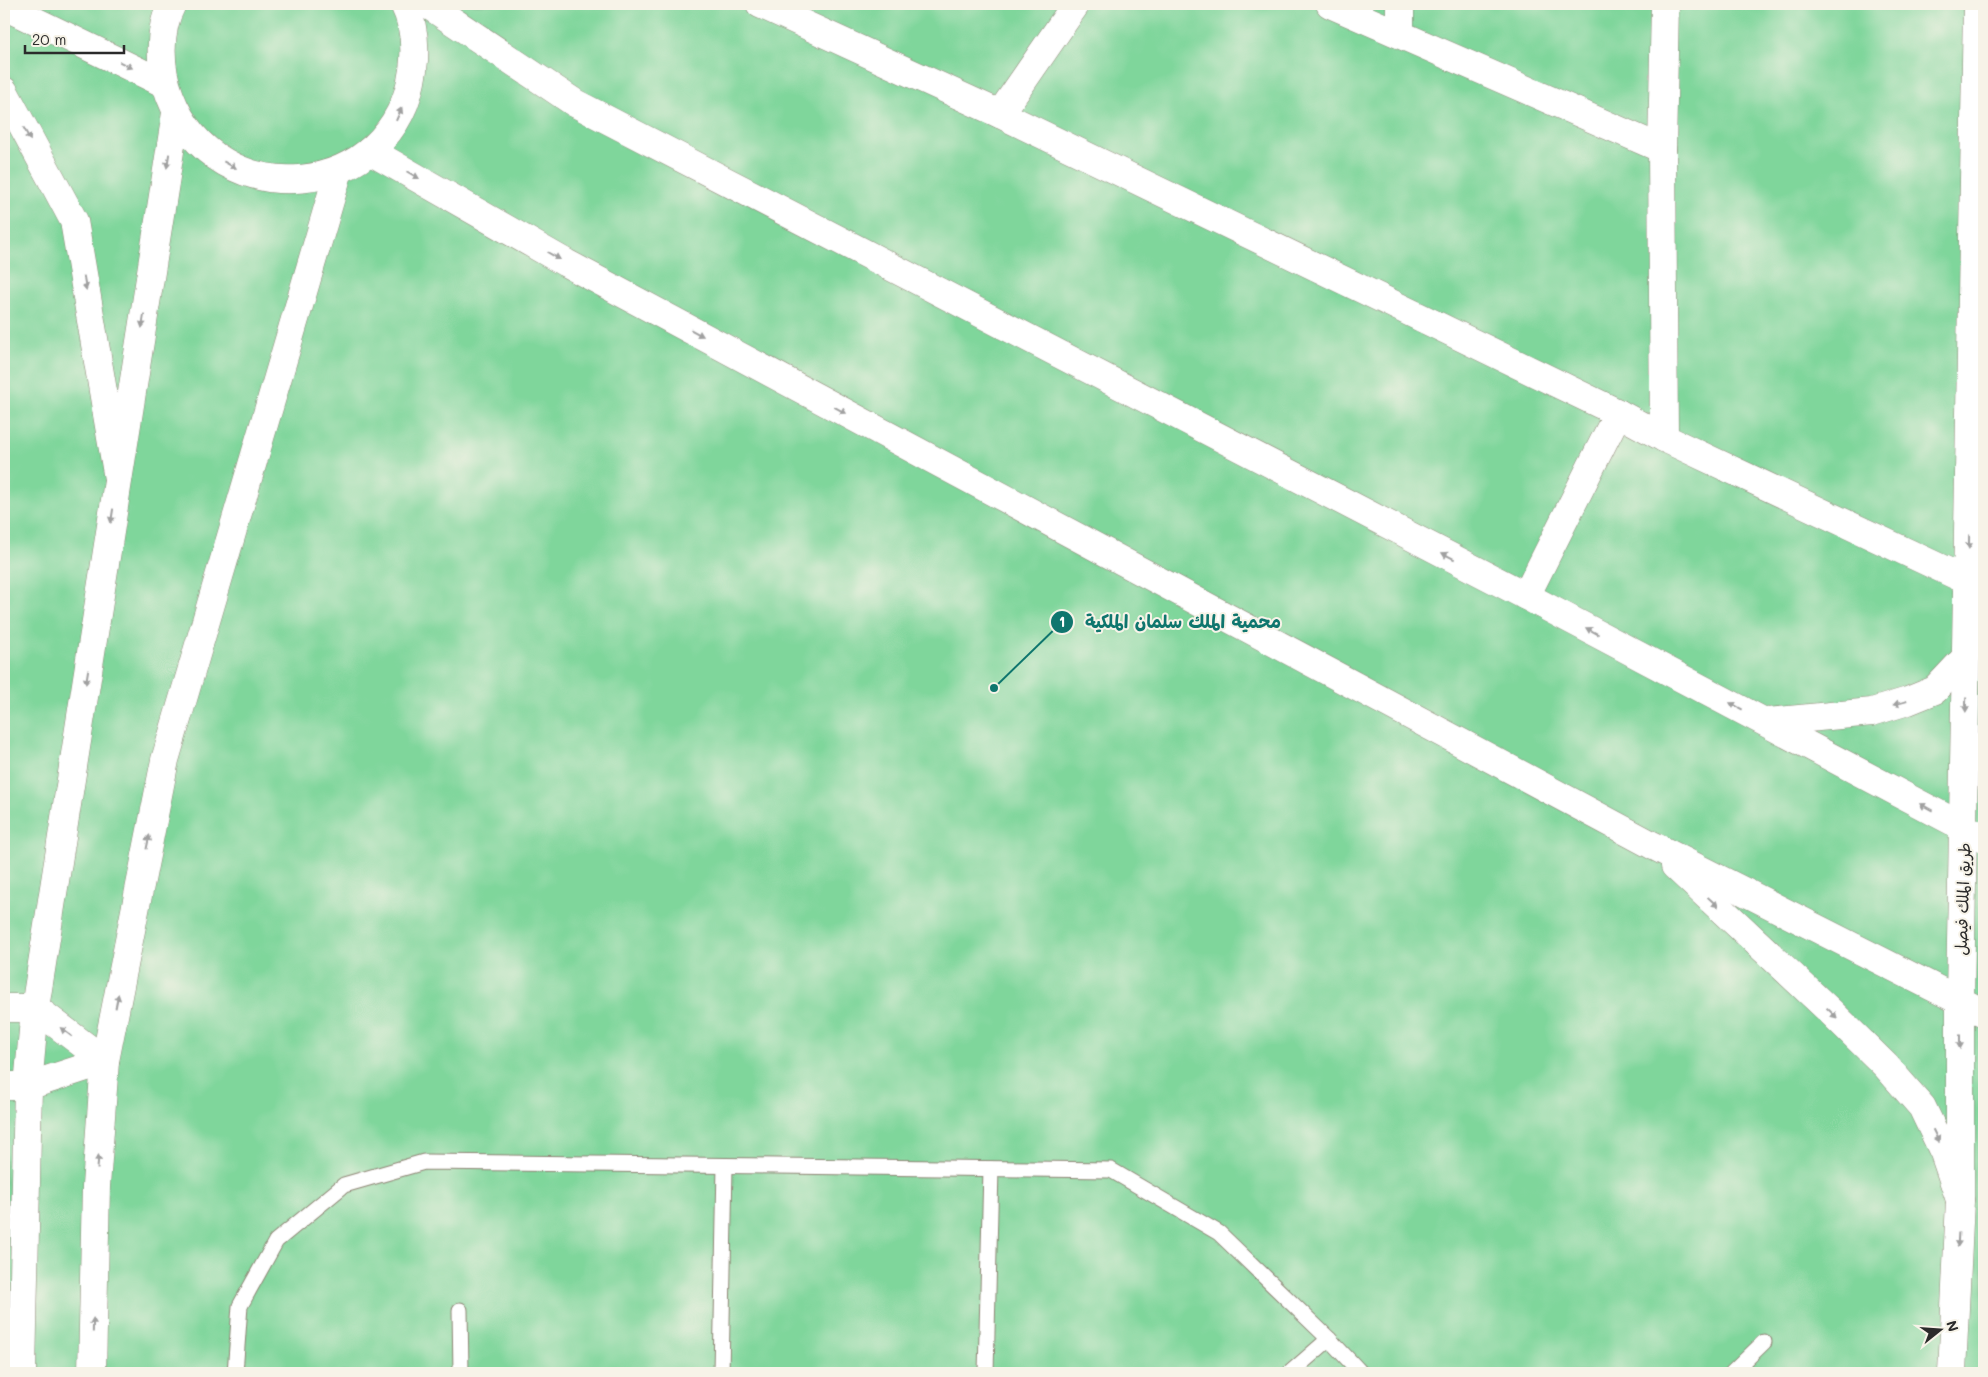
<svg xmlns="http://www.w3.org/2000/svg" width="1988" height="1377" viewBox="0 0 1988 1377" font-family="Mali,'Playpen Sans Arabic',sans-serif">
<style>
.green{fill:#7fd69b;stroke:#558063}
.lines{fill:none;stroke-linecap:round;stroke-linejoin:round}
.service-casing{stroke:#8e8474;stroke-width:17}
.minor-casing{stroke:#8e8474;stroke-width:29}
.tertiary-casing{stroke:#8e8474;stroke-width:29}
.trunk-casing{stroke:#8e8474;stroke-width:29}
.service{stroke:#fff;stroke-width:15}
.minor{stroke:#fff;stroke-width:28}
.tertiary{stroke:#fff;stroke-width:28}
.trunk{stroke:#fff;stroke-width:28}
.oneway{fill:#a0a0a0}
.labels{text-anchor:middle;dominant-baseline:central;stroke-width:4;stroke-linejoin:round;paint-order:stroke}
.street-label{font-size:16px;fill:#2b2b2b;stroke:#f7f3e8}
.leader{fill:none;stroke:#0f766e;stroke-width:2}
.callout-dot{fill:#0f766e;stroke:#f7f3e8;stroke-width:2}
.mark-label{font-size:15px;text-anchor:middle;font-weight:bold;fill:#fff}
.callout-label{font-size:18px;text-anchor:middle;font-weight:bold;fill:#0f766e;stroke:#f7f3e8;stroke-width:4;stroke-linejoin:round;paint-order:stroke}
</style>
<rect width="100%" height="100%" fill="#f7f3e8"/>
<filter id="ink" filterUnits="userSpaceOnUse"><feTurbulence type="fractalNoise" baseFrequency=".02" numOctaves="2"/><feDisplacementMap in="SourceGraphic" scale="10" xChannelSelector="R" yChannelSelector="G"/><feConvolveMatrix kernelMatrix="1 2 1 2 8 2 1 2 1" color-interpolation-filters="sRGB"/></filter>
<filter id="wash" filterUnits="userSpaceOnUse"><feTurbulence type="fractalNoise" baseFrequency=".0096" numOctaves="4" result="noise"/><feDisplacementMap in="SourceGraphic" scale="20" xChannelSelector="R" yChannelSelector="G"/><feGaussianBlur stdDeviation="1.12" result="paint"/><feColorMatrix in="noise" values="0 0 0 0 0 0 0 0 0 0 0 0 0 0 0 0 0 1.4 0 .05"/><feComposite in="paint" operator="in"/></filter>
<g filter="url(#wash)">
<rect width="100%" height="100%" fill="#f0debe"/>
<rect class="green" x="4" y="4" width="1980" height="1369"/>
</g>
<g filter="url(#ink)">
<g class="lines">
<g class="service-casing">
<g id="service">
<polyline points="460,1310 461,1373"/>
<polyline points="1329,1339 1361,1373"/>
<polyline points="235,1373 240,1306 276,1241 344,1185 424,1162 1111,1170 1219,1233 1329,1339 1290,1373"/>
<polyline points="721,1373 725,1166"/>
<polyline points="986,1373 991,1169"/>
<polyline points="1732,1373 1764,1342"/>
</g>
</g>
<g class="minor-casing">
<g id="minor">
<polyline points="760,4 1000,114 1618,413 1664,438 1968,581"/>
<polyline points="1330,4 1662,149"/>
<polyline points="1400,34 1400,4"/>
<polyline points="1000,114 1076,4"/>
<polyline points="1664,438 1662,149 1665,4"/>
<polyline points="1526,596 1618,413"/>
</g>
</g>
<g class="tertiary-casing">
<g id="tertiary">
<polyline points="4,1008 35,1008 105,1061"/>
<polyline points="4,1086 28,1086 105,1061"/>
<polyline points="22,1373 28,1086 35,1008 176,113"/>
<polyline points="92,1373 96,1186 105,1061 165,760 339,170"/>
<polyline points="1952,1373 1960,1200 1960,1000 1977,4"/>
</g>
</g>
<g class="trunk-casing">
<g id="trunk">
<path d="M172,4C158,30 159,68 170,96C217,219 395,202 413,70C416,48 414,24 404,4"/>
<polyline points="427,4 575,103 1526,596 1984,838"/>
<polyline points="4,6 165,84"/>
<polyline points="4,91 74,221 118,479"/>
<polyline points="370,151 566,263 1652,845 1984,1013"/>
<polyline points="1767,722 1872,712 1908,701 1935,690 1966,657"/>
<polyline points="1675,866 1831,1012 1886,1066 1922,1107 1944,1153 1960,1200"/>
</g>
</g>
<use href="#service" class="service"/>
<use href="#minor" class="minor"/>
<use href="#tertiary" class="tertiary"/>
<use href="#trunk" class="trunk"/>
</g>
<defs><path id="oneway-solid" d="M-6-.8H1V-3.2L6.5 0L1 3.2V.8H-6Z" transform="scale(1.25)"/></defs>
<g class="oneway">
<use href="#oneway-solid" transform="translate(126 65) rotate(26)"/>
<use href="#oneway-solid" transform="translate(399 114) rotate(-66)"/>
<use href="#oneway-solid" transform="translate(27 134) rotate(62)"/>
<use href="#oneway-solid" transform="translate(168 161) rotate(99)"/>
<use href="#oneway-solid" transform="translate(230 165) rotate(28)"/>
<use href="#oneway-solid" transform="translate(413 175) rotate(30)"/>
<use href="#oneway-solid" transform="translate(554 256) rotate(30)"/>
<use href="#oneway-solid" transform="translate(85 283) rotate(80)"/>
<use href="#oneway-solid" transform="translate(143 321) rotate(99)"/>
<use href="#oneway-solid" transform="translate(697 333) rotate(28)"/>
<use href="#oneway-solid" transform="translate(840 410) rotate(28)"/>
<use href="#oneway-solid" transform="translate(112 516) rotate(99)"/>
<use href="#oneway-solid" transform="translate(1969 542) rotate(91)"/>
<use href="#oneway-solid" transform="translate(1448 556) rotate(-153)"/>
<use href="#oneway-solid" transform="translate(1592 631) rotate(-152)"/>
<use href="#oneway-solid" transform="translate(87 677) rotate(99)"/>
<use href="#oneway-solid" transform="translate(1900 703) rotate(164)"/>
<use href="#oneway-solid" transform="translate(1966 705) rotate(91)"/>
<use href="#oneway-solid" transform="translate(1736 706) rotate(-152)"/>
<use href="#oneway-solid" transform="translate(1926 807) rotate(-152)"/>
<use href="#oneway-solid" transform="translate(148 842) rotate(-78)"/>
<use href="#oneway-solid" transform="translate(1713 902) rotate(43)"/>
<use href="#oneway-solid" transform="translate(117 1001) rotate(-79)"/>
<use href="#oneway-solid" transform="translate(1832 1013) rotate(44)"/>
<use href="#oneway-solid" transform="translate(66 1032) rotate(-143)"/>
<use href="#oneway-solid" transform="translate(1960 1042) rotate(90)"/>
<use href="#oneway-solid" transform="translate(1936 1136) rotate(64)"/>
<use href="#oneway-solid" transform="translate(98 1162) rotate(-86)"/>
<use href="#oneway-solid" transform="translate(1958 1240) rotate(93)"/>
<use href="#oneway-solid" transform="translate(93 1325) rotate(-89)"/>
</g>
</g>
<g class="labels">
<g class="street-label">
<text transform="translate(1962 899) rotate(-88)">طريق الملك فيصل</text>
</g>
</g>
<path class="leader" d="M994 688L1062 622"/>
<g class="callout-dot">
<circle cx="994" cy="688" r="5"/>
<circle cx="1062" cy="622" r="12"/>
</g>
<g class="mark-label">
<text x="1062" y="627">1</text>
</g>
<g class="callout-label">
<text x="1183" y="628">محمية الملك سلمان الملكية</text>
</g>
<rect width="1988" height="1377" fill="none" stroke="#f7f3e8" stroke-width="20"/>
<g transform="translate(1940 1330) rotate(73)" stroke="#f7f3e8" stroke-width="4" paint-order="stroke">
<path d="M0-4L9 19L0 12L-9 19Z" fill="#2b2b2b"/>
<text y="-8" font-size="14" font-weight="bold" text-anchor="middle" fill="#2b2b2b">N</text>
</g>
<path d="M25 45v8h99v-8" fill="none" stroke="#2b2b2b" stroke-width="2.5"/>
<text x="32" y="45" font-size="15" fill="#2b2b2b" stroke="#f7f3e8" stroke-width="4" paint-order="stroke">20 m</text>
</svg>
